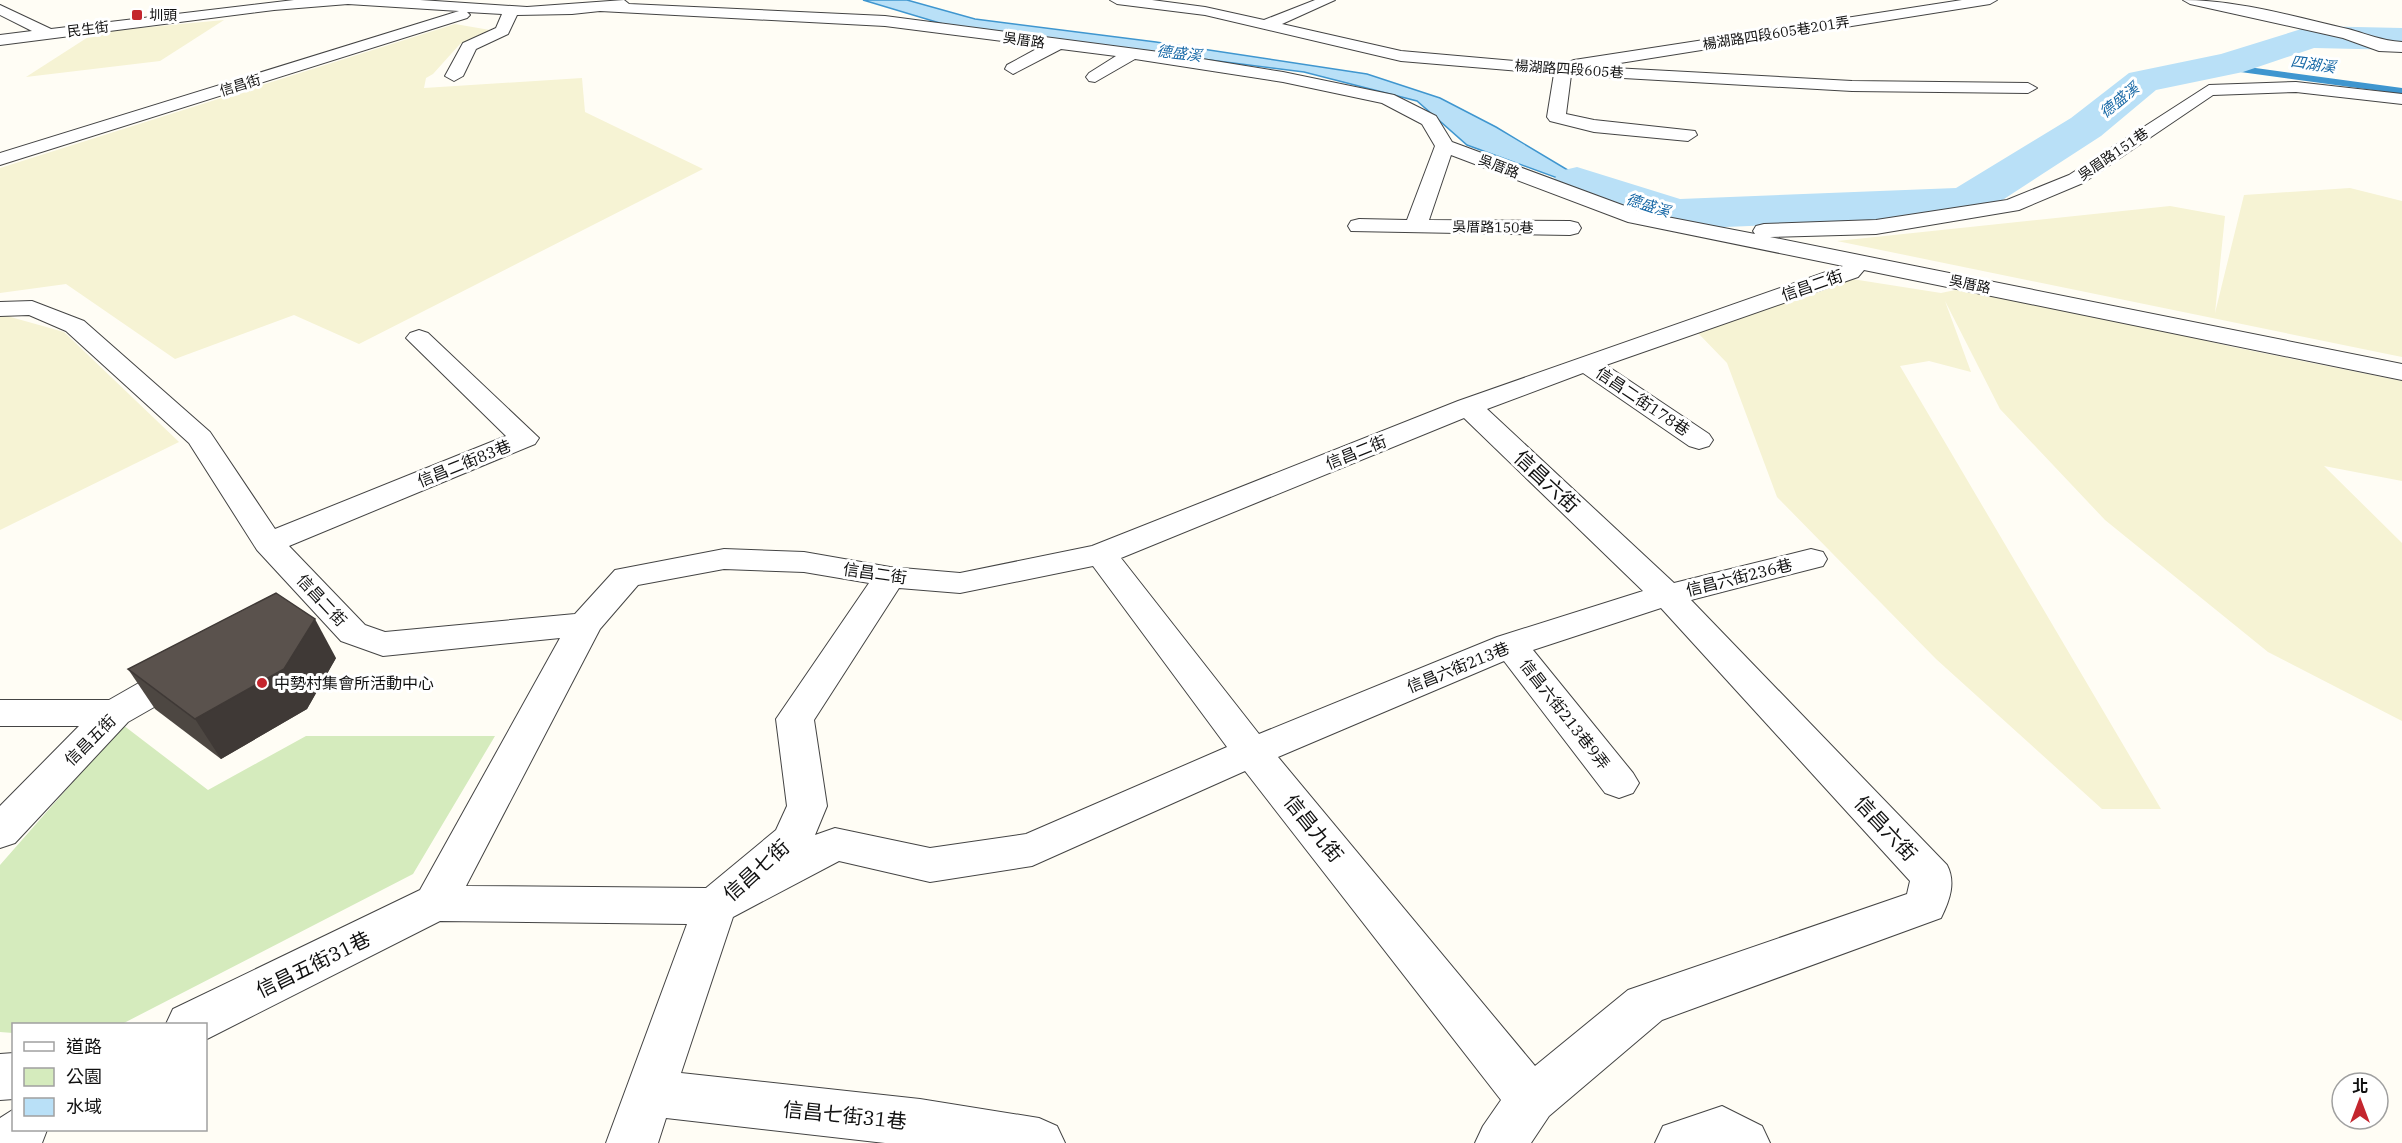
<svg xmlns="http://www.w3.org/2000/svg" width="2402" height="1143" viewBox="0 0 2402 1143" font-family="'IBM Plex Serif','Noto Sans TC',serif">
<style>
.farmland{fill:#f6f3d4}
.green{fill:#d5ebbd}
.water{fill:#b9e0f7;stroke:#3f96cf;stroke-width:1.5}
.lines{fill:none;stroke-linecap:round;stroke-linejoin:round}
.stream{stroke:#3f96cf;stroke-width:6}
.river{fill:#b9e0f7;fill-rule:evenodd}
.minor-casing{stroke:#444;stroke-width:2}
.minor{fill:#fff;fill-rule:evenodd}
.wall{fill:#4d4742}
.shaded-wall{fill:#3f3936}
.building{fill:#5a524d;stroke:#3f3936;stroke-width:1.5}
.poi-dot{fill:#c4262e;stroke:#fff;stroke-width:2}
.labels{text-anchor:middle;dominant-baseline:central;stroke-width:6;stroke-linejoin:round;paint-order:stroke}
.far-poi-label{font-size:14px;fill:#111;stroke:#fff;text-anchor:start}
.far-street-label{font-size:14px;fill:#111;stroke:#fff}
.far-water-label{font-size:15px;font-style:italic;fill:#1768a6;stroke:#fff}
.street-label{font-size:16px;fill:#111;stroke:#fff}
.poi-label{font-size:16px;fill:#111;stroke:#fff;text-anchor:start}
.near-street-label{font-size:20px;fill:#111;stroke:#fff}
</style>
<rect width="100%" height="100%" fill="#fffdf5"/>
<g class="farmland">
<polygon points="224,20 160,61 26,77 96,32"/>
<polygon points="455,24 490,30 460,44 433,74 426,78 424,88 582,78 585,112 703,169 359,344 294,315 175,359 66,284 0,293 0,168"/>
<polygon points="2350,188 2402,201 2402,357 1837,241 2170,206 2225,216 2215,313 2244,195"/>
<polygon points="1852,279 1941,293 1960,289 2086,312 2233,347 2402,381 2402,481 2324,466 2402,543 2402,721 2268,652 2105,520 2000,409 1945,301 1971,372 1929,361 1900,366 2161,809 2102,809 1936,659 1777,497 1727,363 1697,332"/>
<polygon points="0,314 64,332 179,442 0,530"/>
</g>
<polygon class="green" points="123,725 208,790 306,736 495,736 413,874 122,1024 14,1024 13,1033 0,1032 0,865"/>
<polygon class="water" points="863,0 907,0 975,19 1156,42 1367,74 1440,98 1496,127 1571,172 1676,214 1656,214 1467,145 1417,101 1304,72 953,27"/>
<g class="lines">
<polyline class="stream" points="2219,66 2402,91"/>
<polygon class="river" points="2311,26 2402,28 2402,50 2314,48 2243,72 2156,90 2101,136 1984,212 1967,217 1676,229 1560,191 1553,181 1560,171 1577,167 1680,199 1956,188 2071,118 2129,73 2221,54"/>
<g class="minor-casing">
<g id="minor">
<path d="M294,0H420L527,7L624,0L629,4L885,16L1159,52L1283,72L1394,95L1436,116L1452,142L1641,212L1755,234L1753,231L1756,226L1764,224L1876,220L2007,200L2069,175L2209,85L2296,82L2402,94V104L2296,92L2213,95L2083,183L2019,210L1876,234L1770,237L2402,364V380L1864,270L1858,277L1606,365L1709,434L1713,440L1709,446L1699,449L1689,446L1583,373L1487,409L1674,583L1811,549L1823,552L1827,559L1823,566L1691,600L1947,865C1956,882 1950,900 1941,918L1662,1020L1549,1116L1531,1143H1475L1483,1126L1501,1100L1245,771L1032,866L930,882L839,861L733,917L681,1073L920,1099L1039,1118L1057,1126L1065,1143H885L666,1118L658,1143H606L687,924L440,921L207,1039L206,1024H166L173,1009L420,890L560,638L383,656L341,641L257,550L189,443L66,331L29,315L0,316V302L32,301L84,321L210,432L275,529L506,436L406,338L410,333L419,330L428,333L539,438L535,444L289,546L365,625L385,632L575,614L615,570L724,549L804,552L890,567L960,573L1092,546L1458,401L1843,266L1628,222L1451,155L1429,220L1570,221L1578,223L1581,228L1578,233L1570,235L1351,231L1348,226L1351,221L1359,219L1407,220L1435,146L1422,124L1382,103L1283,82L1135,59L1095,82L1089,81L1086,77L1089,73L1116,56L1061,49L1013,74L1005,69L1007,65L1042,46L885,26L600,11L572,14L517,15L508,34L476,49L463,76L454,81L445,76L463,43L496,28L502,14L467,12L470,15L467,18L0,165V153L459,11L348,4L274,10L0,45V35L32,31L0,15V5L51,29ZM1464,418L1643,591L1497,637L1259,734L1121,558ZM1093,566L1227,747L1026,834L930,848L835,828L815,835L827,806L814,720L899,588L960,593ZM724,569L804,572L869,583L776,719L787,806L776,830L706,888L466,886L600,629L638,585ZM1661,608L1910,881L1907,894L1628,990L1535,1066L1278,757L1504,661L1605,793L1619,798L1633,793L1639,783L1633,773L1533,650Z"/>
<polygon points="1110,0 1152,0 1205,7 1264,20 1315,0 1335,0 1282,24 1401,51 1561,65 1574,60 1962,0 1997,0 1990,4 1595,67 1852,81 2028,83 2037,88 2028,93 1852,91 1571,75 1566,114 1594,120 1695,131 1697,135 1688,141 1594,132 1550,121 1547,117 1554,74 1401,61 1205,15 1117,4"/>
<path d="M2183,0C2238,0 2295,17 2348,29C2367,34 2382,41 2402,42V52L2379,51L2343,38L2190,4Z"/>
<polygon points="185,661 198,664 203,673 198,682 128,722 15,843 0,848 0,806 79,726 0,726 0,700 109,700 172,664"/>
<polygon points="14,1053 14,1099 0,1100 0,1054"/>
<polygon points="1722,1106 1762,1126 1770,1143 1655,1143 1663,1126"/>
<polygon points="14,1109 14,1130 47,1130 42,1143 0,1143 0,1118"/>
</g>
</g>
<use href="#minor" class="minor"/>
</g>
<polygon class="wall" points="336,658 307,709 221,759 155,709 128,669"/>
<polygon class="shaded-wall" points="315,619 336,658 307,709 221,759 195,719"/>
<polygon class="building" points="276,593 315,619 284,669 195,719 128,669"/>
<g class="poi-dot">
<rect x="131" y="9" width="12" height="12" rx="3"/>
<circle cx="262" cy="683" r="6"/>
</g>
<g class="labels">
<g class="far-poi-label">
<text x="149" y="15">圳頭</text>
</g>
<g class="far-street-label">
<text transform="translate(88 29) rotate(-7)">民生街</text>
<text transform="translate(1776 33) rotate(-9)">楊湖路四段605巷201弄</text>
<text transform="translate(1024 40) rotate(8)">吳厝路</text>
<text transform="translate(1569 69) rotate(4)">楊湖路四段605巷</text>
<text transform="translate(240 85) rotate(-17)">信昌街</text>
<text transform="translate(2113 154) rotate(-34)">吳眉路151巷</text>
<text transform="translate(1499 166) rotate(21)">吳厝路</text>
<text transform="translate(1493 227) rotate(1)">吳厝路150巷</text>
<text transform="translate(1970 284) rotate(12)">吳厝路</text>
</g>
<g class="far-water-label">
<text transform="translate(1179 53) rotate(7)">德盛溪</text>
<text transform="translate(2313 64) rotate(8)">四湖溪</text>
<text transform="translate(2119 100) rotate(-39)">德盛溪</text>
<text transform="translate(1648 205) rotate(18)">德盛溪</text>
</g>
<g class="street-label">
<text transform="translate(1812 285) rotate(-19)">信昌二街</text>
<text transform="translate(1643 401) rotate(34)">信昌二街178巷</text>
<text transform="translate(1356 452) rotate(-22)">信昌二街</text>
<text transform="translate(464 463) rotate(-22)">信昌二街83巷</text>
<text transform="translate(875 573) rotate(8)">信昌二街</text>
<text transform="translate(1739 577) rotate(-14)">信昌六街236巷</text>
<text transform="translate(322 600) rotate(47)">信昌二街</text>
<text transform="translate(1458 667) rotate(-22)">信昌六街213巷</text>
<text transform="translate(1565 714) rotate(52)">信昌六街213巷9弄</text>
<text transform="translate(90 740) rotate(-45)">信昌五街</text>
</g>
<g class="poi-label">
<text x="274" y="683">中勢村集會所活動中心</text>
</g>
<g class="near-street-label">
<text transform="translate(1547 481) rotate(43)">信昌六街</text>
<text transform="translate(1314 828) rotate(51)">信昌九街</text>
<text transform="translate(1886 828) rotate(47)">信昌六街</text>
<text transform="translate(756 870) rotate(-42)">信昌七街</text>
<text transform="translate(313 964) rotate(-26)">信昌五街31巷</text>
<text transform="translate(845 1115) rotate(6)">信昌七街31巷</text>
</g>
</g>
<rect x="12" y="1023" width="195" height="108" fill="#ffffff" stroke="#a0a0a0" stroke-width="1.5"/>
<rect x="24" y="1042" width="30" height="9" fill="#ffffff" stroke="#a0a0a0" stroke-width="1.5"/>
<text x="66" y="1053" font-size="18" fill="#111111">道路</text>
<rect x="24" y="1068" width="30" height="18" fill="#d5ebbd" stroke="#a0a0a0" stroke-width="1.5"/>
<text x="66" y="1083" font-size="18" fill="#111111">公園</text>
<rect x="24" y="1098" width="30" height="18" fill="#b9e0f7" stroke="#a0a0a0" stroke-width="1.5"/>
<text x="66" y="1113" font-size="18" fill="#111111">水域</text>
<g transform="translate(2360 1101)"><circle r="28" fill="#ffffff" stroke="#a0a0a0" stroke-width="1.5"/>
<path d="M0-4.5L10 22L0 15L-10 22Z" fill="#c4262e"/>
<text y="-9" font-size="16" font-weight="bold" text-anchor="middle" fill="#111111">北</text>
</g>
</svg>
